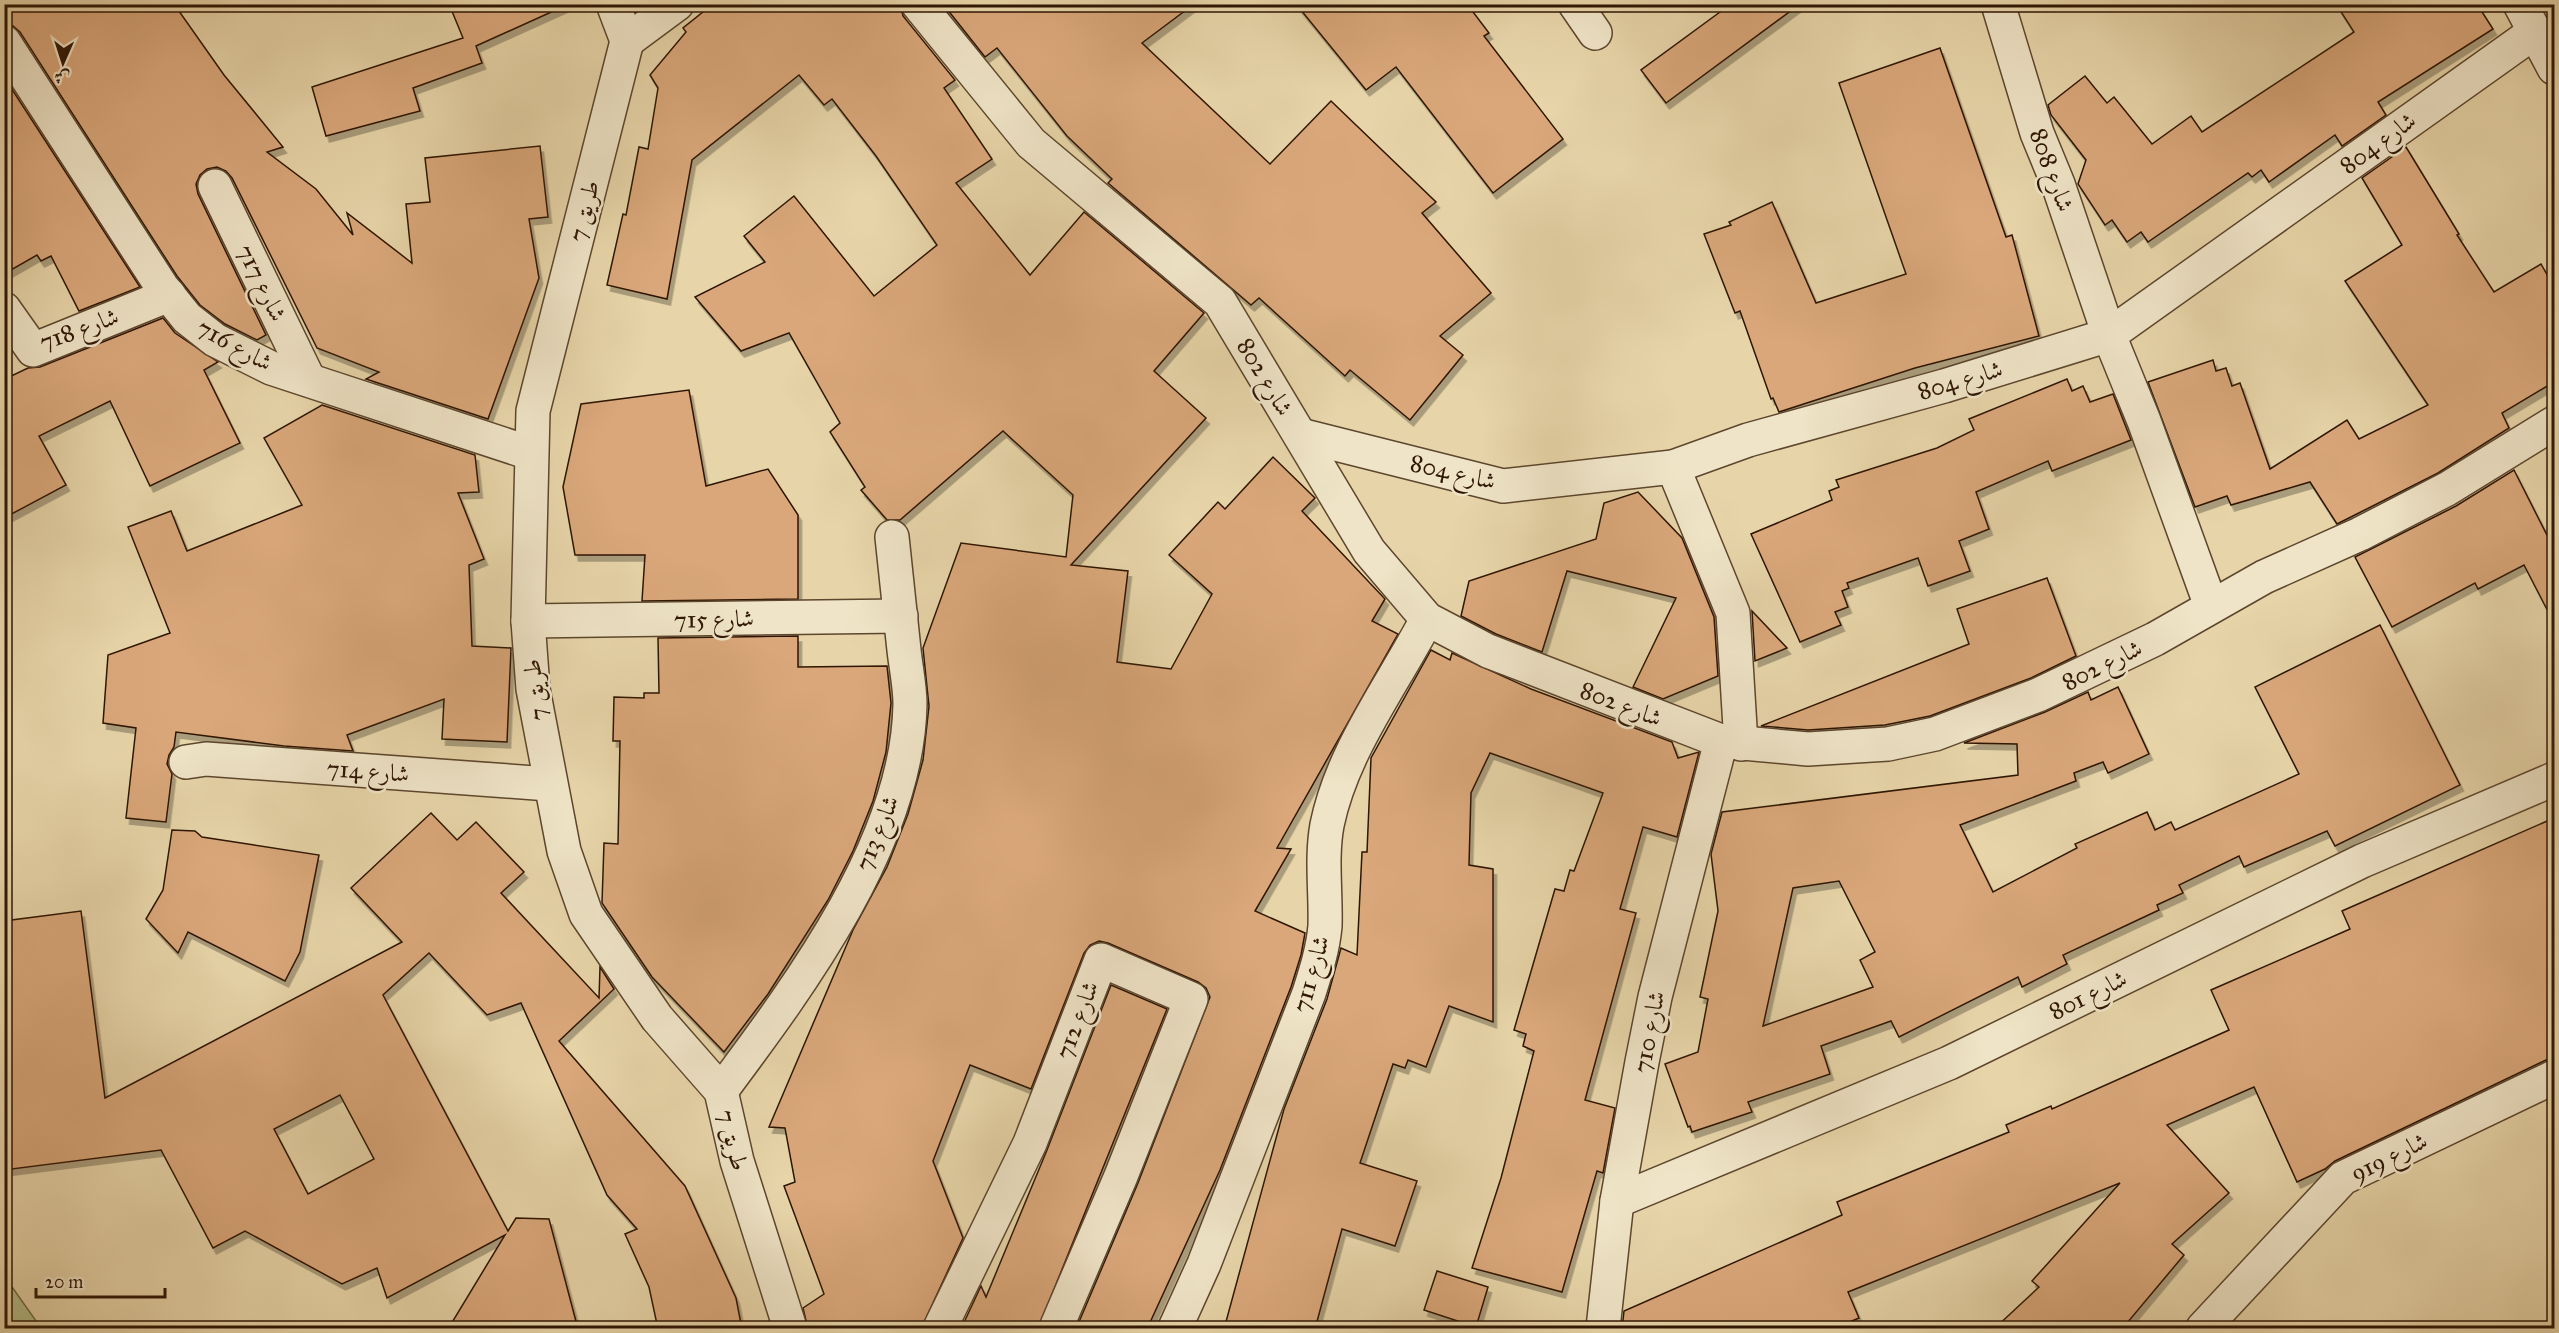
<svg xmlns="http://www.w3.org/2000/svg" width="2559" height="1333" viewBox="0 0 2559 1333" font-family="'IM FELL Great Primer',Amiri,serif">
<style>
.green{fill:#b4bd89;stroke:#726a47;stroke-width:1.5}
.building{fill:#d9a77a;stroke:#2f1605;stroke-width:1.5;fill-rule:evenodd;filter:url(#shadow)}
.lines{fill:none;stroke-linecap:round;stroke-linejoin:round}
.street-casing{stroke:#5d462e;stroke-width:36}
.street{stroke:#efe4c7;stroke-width:33}
.labels{text-anchor:middle;dominant-baseline:central;stroke-width:5;stroke-linejoin:round;paint-order:stroke}
.street-label{font-size:24px;fill:#2f1605;stroke:#efe4c7}
</style>
<defs>
<filter id="shadow"><feDropShadow dx="3.5" dy="6" stdDeviation="0" flood-color="#0004"/></filter>
</defs>
<rect width="100%" height="100%" fill="#e7d5a9"/>
<filter id="stains"><feTurbulence type="fractalNoise" baseFrequency=".00333" numOctaves="4"/><feColorMatrix values="0 0 0 0 .2 0 0 0 0 .09 0 0 0 0 .02 0 0 0 .5 -.17"/></filter>
<radialGradient id="worn" r=".72"><stop offset=".6" stop-color="#630" stop-opacity="0"/><stop offset="1" stop-color="#630" stop-opacity=".3"/></radialGradient>
<polygon class="green" points="5,1277 41,1328 5,1328"/>
<g class="building">
<polygon points="4,4 174,4 224,75 283,147 267,152 316,189 353,235 347,213 412,263 406,204 430,202 425,158 540,146 548,217 529,219 539,278 488,419 366,379 379,372 317,348 232,178 226,171 217,167 207,169 200,175 196,184 198,194 266,335 257,340 225,324 200,305 177,276 20,32 13,26 4,24"/>
<polygon points="449,4 569,4 476,46 482,63 413,88 420,111 326,136 312,87 463,38"/>
<polygon points="713,4 900,4 903,16 955,80 944,88 992,159 956,183 1030,275 1084,212 1204,313 1154,371 1206,418 1071,565 1128,571 1117,662 1171,669 1212,594 1169,555 1218,502 1225,509 1273,457 1315,498 1302,511 1385,599 1372,621 1398,634 1277,848 1291,849 1255,911 1305,933 1301,955 1291,987 1220,1170 1147,1329 1076,1329 1138,1183 1210,997 1206,988 1198,982 1108,943 1099,941 1090,945 1084,953 1031,1089 970,1065 933,1161 963,1238 921,1329 808,1329 803,1308 824,1294 784,1186 795,1182 785,1128 769,1127 853,930 887,867 908,814 923,760 929,706 923,648 961,543 1066,557 1073,495 1003,431 900,520 887,520 861,490 865,487 830,432 840,423 789,333 741,351 695,297 765,262 744,236 794,196 874,296 937,245 876,156 832,99 824,105 799,75 692,160 667,299 607,285 623,214 626,215 639,147 648,149 658,88 650,75 686,32 683,28"/>
<polygon points="943,4 1194,4 1142,43 1270,164 1331,101 1436,202 1422,213 1491,293 1440,336 1463,355 1410,420 1350,370 1345,376 1259,298 1251,305 1108,183 1112,179 1067,136 997,48 985,57"/>
<polygon points="1296,4 1467,4 1489,33 1484,36 1563,139 1493,193 1396,67 1366,90"/>
<polygon points="1731,4 1800,4 1666,103 1641,70"/>
<polygon points="2336,4 2477,4 2493,29 2378,102 2386,115 2342,146 2335,135 2269,182 2261,170 2252,177 2248,173 2148,242 2141,232 2127,242 2112,220 2105,225 2078,184 2086,160 2051,115 2048,105 2085,76 2107,103 2114,97 2152,144 2191,116 2202,132 2354,32"/>
<polygon points="1940,48 2006,237 2012,235 2039,336 1915,368 1779,412 1773,398 1771,399 1740,311 1735,313 1704,234 1731,225 1729,222 1772,202 1816,303 1906,274 1839,83"/>
<polygon points="4,77 140,287 79,311 51,256 41,261 37,255 4,274"/>
<polygon points="2406,147 2459,234 2457,235 2494,292 2541,264 2554,287 2554,382 2502,413 2509,428 2438,473 2337,524 2310,482 2231,505 2227,496 2195,507 2148,382 2213,360 2216,371 2226,368 2232,386 2240,383 2270,469 2347,420 2359,439 2428,405 2345,281 2402,245 2362,178"/>
<polygon points="163,318 175,333 218,362 204,370 240,443 150,486 110,401 39,436 66,485 4,518 4,374 7,378 28,368 40,367"/>
<polygon points="2067,379 2072,391 2083,386 2090,402 2113,394 2131,440 2052,471 2048,461 1976,492 1989,529 1959,541 1970,571 1928,586 1918,558 1847,583 1849,588 1842,591 1848,607 1835,612 1841,625 1800,642 1751,534 1832,500 1829,491 1839,487 1836,480 1937,448 1974,430 1969,419"/>
<polygon points="689,390 706,486 768,469 798,515 798,599 642,601 645,555 575,555 563,487 581,404"/>
<polygon points="322,405 475,455 479,492 458,493 484,559 469,565 472,646 511,648 507,742 442,739 444,699 347,735 353,751 284,746 176,732 174,747 169,755 167,764 172,774 166,822 126,818 136,728 103,723 108,655 170,633 128,527 171,511 187,551 302,505 264,438"/>
<polygon points="2514,470 2554,549 2554,623 2524,565 2478,589 2475,583 2392,627 2355,557 2456,506"/>
<polygon points="1638,492 1682,538 1714,617 1718,676 1663,699 1633,687 1676,598 1567,571 1542,652 1496,634 1461,616 1469,581 1596,539 1604,503"/>
<polygon points="2047,578 2076,656 2031,678 1930,716 1885,725 1808,730 1761,726 1969,644 1957,609"/>
<polygon points="1752,611 1787,648 1755,661"/>
<path d="M2380,625L2460,785L2335,846L2327,831L2244,867L2239,856L2179,885L2183,893L2157,905L2159,910L2063,955L2067,964L2022,987L2018,977L1899,1037L1891,1021L1821,1046L1830,1074L1748,1102L1752,1112L1692,1132L1690,1126L1688,1127L1665,1064L1698,1052L1708,999L1700,997L1718,911L1711,854L1722,812L2018,775L2017,744L1964,743L2045,712L2088,692L2091,700L2118,687L2149,754L2108,773L2103,762L2074,773L2076,781L1960,825L1993,892L2077,848L2075,844L2147,812L2155,830L2171,822L2175,830L2299,774L2255,687ZM1839,881L1875,952L1860,960L1873,987L1763,1026L1793,888Z"/>
<polygon points="798,636 798,667 887,666 891,703 886,752 873,801 853,851 828,900 768,994 724,1052 652,977 602,903 604,843 618,844 620,741 613,741 614,697 644,698 644,693 659,693 658,638"/>
<polygon points="1431,650 1450,660 1452,653 1531,689 1672,742 1678,758 1699,752 1677,837 1643,827 1620,909 1636,913 1585,1100 1615,1108 1603,1173 1597,1171 1562,1292 1472,1268 1501,1178 1534,1051 1523,1046 1526,1034 1514,1030 1555,889 1564,891 1570,870 1574,871 1603,793 1490,753 1471,793 1469,865 1493,869 1493,1022 1449,1006 1426,1067 1408,1060 1405,1068 1393,1064 1360,1163 1417,1181 1395,1246 1342,1229 1315,1329 1224,1329 1284,1109 1327,999 1341,948 1357,955 1362,852 1367,852 1371,758"/>
<path d="M431,813L457,840L476,822L524,872L501,893L599,998L600,967L614,989L559,1041L685,1186L736,1298L742,1329H658L649,1287L625,1234L637,1229L607,1195L521,1003L487,1015L429,953L383,995L508,1231L516,1218L549,1219L578,1329H448L505,1235L387,1298L377,1268L342,1284L245,1231L213,1248L161,1150L4,1170V921L81,911L105,1098L402,942L351,888ZM340,1095L374,1159L308,1194L274,1129Z"/>
<polygon points="2554,818 2554,1058 2546,1060 2335,1161 2325,1169 2297,1182 2254,1087 2167,1125 2229,1193 2172,1244 2184,1255 2122,1329 1994,1329 2039,1287 2032,1281 2120,1183 1848,1292 1859,1318 1835,1328 1622,1329 1624,1311 1842,1215 1837,1202 2009,1132 2006,1125 2051,1106 2052,1109 2229,1030 2211,990 2350,929 2342,911"/>
<polygon points="172,830 195,831 202,837 319,855 300,952 285,981 188,932 178,953 146,919 163,890"/>
<polygon points="1111,985 1167,1009 1038,1329 961,1329 981,1286 986,1297 1047,1150"/>
<polygon points="1437,1271 1488,1287 1476,1327 1424,1310"/>
</g>
<g class="lines">
<g class="street-casing">
<g id="street">
<polyline points="613,4 627,41 533,411 528,621 533,689 564,851 586,914 657,1018 721,1091 737,1161 790,1328"/>
<polyline points="918,4 1031,143 1220,302 1369,551 1427,619 1488,651 1721,741 1808,749 1888,744 1935,734 2038,695 2155,639 2264,577 2360,534 2447,489 2554,423"/>
<polyline points="1575,4 1595,33"/>
<polyline points="1998,4 2037,133 2058,184 2109,335 2144,421 2211,606"/>
<polyline points="2520,4 2554,68"/>
<polyline points="627,41 677,4"/>
<polyline points="4,42 162,287 187,318 215,340 271,368 530,453"/>
<polyline points="215,186 309,380"/>
<polyline points="4,309 33,350 169,295"/>
<polyline points="1300,435 1503,486 1673,467 1748,440 1944,386 2109,335 2536,31"/>
<polyline points="1673,467 1733,613 1741,744"/>
<polyline points="528,621 901,616"/>
<polyline points="186,762 206,759 549,784"/>
<path d="M721,1091C800,985 908,841 910,704C910,687 906,668 904,650C900,613 896,575 892,537"/>
<polyline points="1617,1201 1949,1063 2362,861 2554,779"/>
<polyline points="940,1328 1030,1143 1101,960 1191,999 1121,1176 1056,1328"/>
<path d="M1175,1328L1204,1264L1309,993C1316,971 1323,949 1325,926C1326,892 1321,858 1327,825C1342,751 1392,686 1427,619"/>
<polyline points="1603,1328 1617,1201 1642,1062 1655,997 1721,741"/>
<polyline points="2203,1328 2343,1178 2554,1077"/>
</g>
</g>
<use href="#street" class="street"/>
</g>
<g class="labels">
<g class="street-label">
<text transform="translate(2378 143) rotate(-36)">شارع 804</text>
<text transform="translate(2052 170) rotate(70)">شارع 808</text>
<text transform="translate(584 211) rotate(-76)">7 طريق</text>
<text transform="translate(262 283) rotate(64)">شارع 717</text>
<text transform="translate(79 329) rotate(-20)">شارع 718</text>
<text transform="translate(235 345) rotate(29)">شارع 716</text>
<text transform="translate(1265 377) rotate(59)">شارع 802</text>
<text transform="translate(1960 380) rotate(-16)">شارع 804</text>
<text transform="translate(1453 472) rotate(13)">شارع 804</text>
<text transform="translate(714 619) rotate(-1)">شارع 715</text>
<text transform="translate(2102 665) rotate(-26)">شارع 802</text>
<text transform="translate(535 690) rotate(-97)">7 طريق</text>
<text transform="translate(1621 704) rotate(21)">شارع 802</text>
<text transform="translate(368 771) rotate(4)">شارع 714</text>
<text transform="translate(877 833) rotate(-68)">شارع 713</text>
<text transform="translate(1311 974) rotate(-74)">شارع 711</text>
<text transform="translate(2088 995) rotate(-26)">شارع 801</text>
<text transform="translate(1077 1020) rotate(-69)">شارع 712</text>
<text transform="translate(1649 1032) rotate(-79)">شارع 710</text>
<text transform="translate(733 1140) rotate(76)">7 طريق</text>
<text transform="translate(2389 1157) rotate(-26)">شارع 919</text>
</g>
</g>
<rect width="2559" height="1333" fill="none" stroke="#e7d5a9" stroke-width="24"/>
<rect x="6" y="6" width="2547" height="1321" fill="none" stroke="#2f1605" stroke-width="3"/>
<rect x="12" y="12" width="2535" height="1309" fill="none" stroke="#2f1605" stroke-width="1.5"/>
<g transform="translate(63 63) rotate(183)" stroke="#efe4c7" stroke-width="4.5" paint-order="stroke">
<path d="M0-4.5L10 22L0 15L-10 22Z" fill="#2f1605"/>
<text y="-9" font-size="16" font-weight="bold" text-anchor="middle" fill="#2f1605">ش</text>
</g>
<path d="M36 1288v9h129v-9" fill="none" stroke="#2f1605" stroke-width="3"/>
<text x="45" y="1288" font-size="18" fill="#2f1605" stroke="#efe4c7" stroke-width="4.5" paint-order="stroke">20 m</text>
<rect width="100%" height="100%" filter="url(#stains)"/>
<rect width="100%" height="100%" fill="url(#worn)"/>
</svg>
